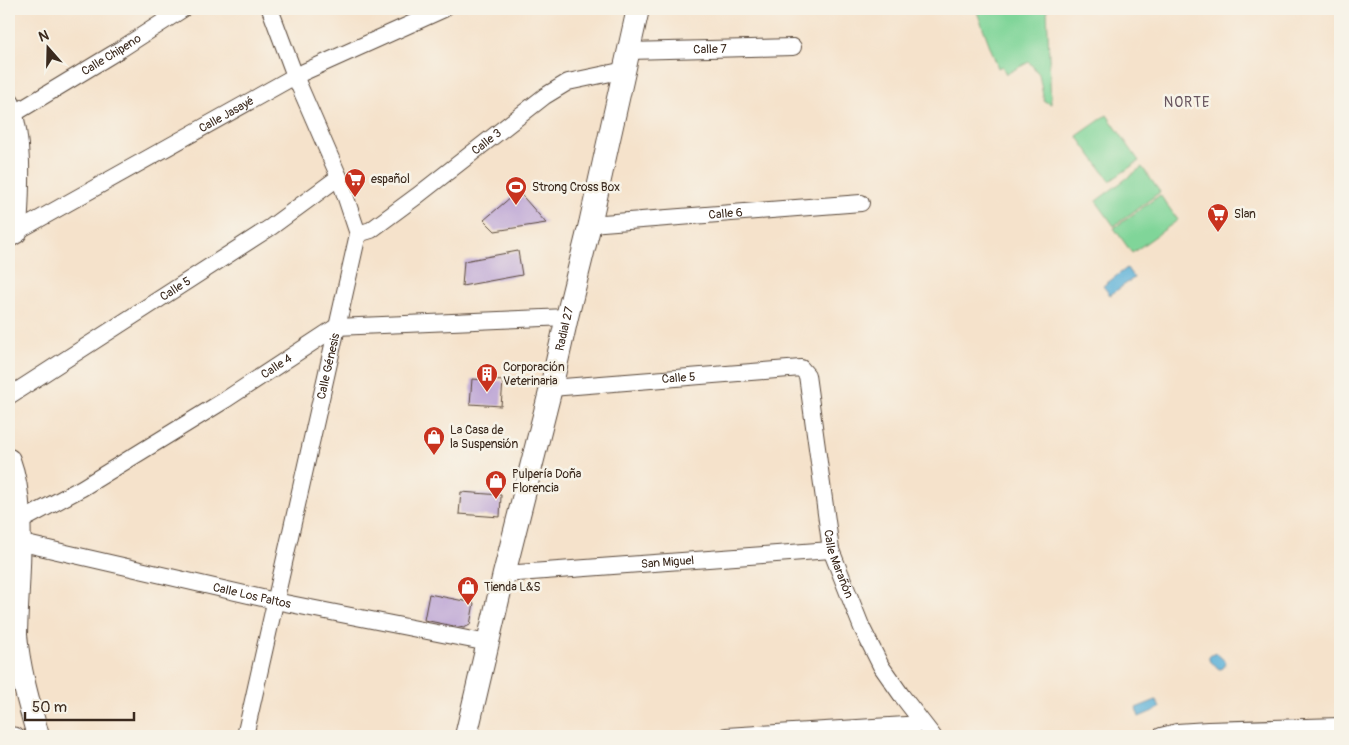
<svg xmlns="http://www.w3.org/2000/svg" width="1349" height="745" viewBox="0 0 1349 745" font-family="Pangolin,sans-serif">
<style>
.green{fill:#80d599;stroke:#5e805c}
.water{fill:#5bb1d8;stroke:#4b6e7b}
.building{fill:#baa1d4}
.lines{fill:none;stroke-linecap:round;stroke-linejoin:round}
.street-casing{stroke:#574638;stroke-width:18}
.secondary-casing{stroke:#574638;stroke-width:24}
.street{stroke:#fff;stroke-width:16}
.secondary{stroke:#fff;stroke-width:22}
.labels{text-anchor:middle;dominant-baseline:central;stroke-width:5;stroke-linejoin:round;paint-order:stroke}
.street-label{font-size:12px;fill:#3b2a1e;stroke:#f7f3e8}
.poi-label{font-size:12px;fill:#3b2a1e;stroke:#f7f3e8;text-anchor:start}
.neighbourhood-label{font-size:14px;letter-spacing:1px;fill:#67545e;stroke:#f7f3e8}
</style>
<rect width="100%" height="100%" fill="#f7f3e8"/>
<filter id="ink" filterUnits="userSpaceOnUse"><feTurbulence type="fractalNoise" baseFrequency=".02" numOctaves="2"/><feDisplacementMap in="SourceGraphic" scale="10" xChannelSelector="R" yChannelSelector="G"/><feConvolveMatrix kernelMatrix="1 2 1 2 8 2 1 2 1" color-interpolation-filters="sRGB"/></filter>
<filter id="wash" filterUnits="userSpaceOnUse"><feTurbulence type="fractalNoise" baseFrequency=".0096" numOctaves="4" result="noise"/><feDisplacementMap in="SourceGraphic" scale="20" xChannelSelector="R" yChannelSelector="G"/><feGaussianBlur stdDeviation="1.12" result="paint"/><feColorMatrix in="noise" values="0 0 0 0 0 0 0 0 0 0 0 0 0 0 0 0 0 1.4 0 .05"/><feComposite in="paint" operator="in"/></filter>
<g filter="url(#wash)">
<rect width="100%" height="100%" fill="#f5e2cb"/>
<g class="green">
<polygon points="976,9 1047,9 1051,104 1044,101 1039,74 1029,62 1006,74 1002,66 998,68"/>
<polygon points="1107,115 1139,161 1110,181 1077,136"/>
<polygon points="1142,167 1160,192 1114,226 1096,201"/>
<polygon points="1160,195 1178,220 1132,253 1114,228"/>
</g>
<g class="water">
<polygon points="1127,268 1134,278 1110,295 1103,286"/>
<path d="M1216,653L1226,662C1225,666 1224,669 1219,669L1209,660V656Z"/>
<polygon points="1156,700 1160,708 1139,717 1136,708"/>
</g>
<g id="blocks">
<g class="building">
<polygon points="518,191 546,223 495,231 484,220"/>
<polygon points="518,251 522,275 462,286 464,261"/>
<polygon points="472,379 503,381 501,406 470,404"/>
<polygon points="461,492 501,495 500,517 459,514"/>
<polygon points="429,594 474,603 470,625 464,628 424,620"/>
</g>
</g>
</g>
<g filter="url(#ink)">
<use href="#blocks" fill-opacity="0" stroke="#574638" stroke-width="1"/>
<g class="lines">
<g class="street-casing">
<g id="street">
<path id="s1" d="M628,51L793,47"/>
<path id="s2" d="M12,115L121,49L183,9"/>
<path id="s3" d="M590,224L861,203"/>
<path id="s4" d="M16,232L295,76L444,9"/>
<path id="s5" d="M358,234L371,230L417,196L545,96L568,82L625,70"/>
<path id="s6" d="M551,388L801,368L807,375L831,550L862,628L881,666L902,696L933,736"/>
<path id="s7" d="M9,396L271,227L339,177"/>
<path id="s8" d="M19,522L82,488L225,400L336,327L567,317"/>
<path id="s9" d="M18,542L275,601L488,643"/>
<path id="s10" d="M504,574L831,550"/>
<polyline points="9,735 16,736"/>
<path id="s11" d="M245,736L358,234L339,177L295,76L270,9"/>
<polyline points="726,736 922,724"/>
<polyline points="1161,736 1177,732 1208,730 1340,726"/>
</g>
</g>
<g class="secondary-casing">
<g id="secondary">
<path d="M9,104C22,145 18,190 16,232L9,236"/>
<path d="M9,460C27,509 17,582 16,635C19,670 29,703 38,736"/>
<path id="s12" d="M466,736L504,574L551,388L567,317L590,224L638,9"/>
</g>
</g>
<use href="#street" class="street"/>
<use href="#secondary" class="secondary"/>
</g>
</g>
<defs>
<g id="supermarket-pin" transform="scale(1.125)"><path d="M0 17L-7.5 6A9.5 9.5 0 1 1 7.5 6Z" fill="#c8321e" stroke="#f7f3e8"/><path d="M-6-5.5h2.5l.6 2H6L4.5 2H-2.5L-4.4-4H-6ZM-1.5 3.2a1.3 1.3 0 1 0 .1 0ZM3 3.2a1.3 1.3 0 1 0 .1 0Z" fill="#fff"/></g>
<g id="stadium-pin" transform="scale(1.125)"><path d="M0 17L-7.5 6A9.5 9.5 0 1 1 7.5 6Z" fill="#c8321e" stroke="#f7f3e8"/><path d="M0-5a6.5 5 0 1 0 0 10a6.5 5 0 1 0 0-10ZM-3.5-1.8h7v3.6h-7Z" fill="#fff"/></g>
<g id="building-pin" transform="scale(1.125)"><path d="M0 17L-7.5 6A9.5 9.5 0 1 1 7.5 6Z" fill="#c8321e" stroke="#f7f3e8"/><path d="M-4-6H4V6H1V3H-1V6H-4ZM-2.5-4.3h1.7v1.8h-1.7ZM.8-4.3h1.7v1.8H.8ZM-2.5-1h1.7V.8h-1.7ZM.8-1h1.7V.8H.8Z" fill="#fff"/></g>
<g id="shop-pin" transform="scale(1.125)"><path d="M0 17L-7.5 6A9.5 9.5 0 1 1 7.5 6Z" fill="#c8321e" stroke="#f7f3e8"/><path d="M-5-2.5h2.3a2.7 3.5 0 0 1 5.4 0H5L5.5 6h-11ZM-1.5-2.5h3a1.5 2.3 0 0 0-3 0Z" fill="#fff"/></g>
</defs>
<g fill-rule="evenodd">
<use href="#supermarket-pin" x="355" y="179"/>
<use href="#stadium-pin" x="516" y="187"/>
<use href="#supermarket-pin" x="1218" y="214"/>
<use href="#building-pin" x="487" y="374"/>
<use href="#shop-pin" x="434" y="437"/>
<use href="#shop-pin" x="496" y="481"/>
<use href="#shop-pin" x="468" y="587"/>
</g>
<g class="labels">
<g class="street-label">
<text stroke="none"><textPath href="#s1" startOffset="82">Calle 7</textPath></text>
<text stroke="none"><textPath href="#s2" startOffset="116">Calle Chipeno</textPath></text>
<text stroke="none"><textPath href="#s4" startOffset="241">Calle Jasayé</textPath></text>
<text stroke="none"><textPath href="#s5" startOffset="159">Calle 3</textPath></text>
<text stroke="none"><textPath href="#s3" startOffset="136">Calle 6</textPath></text>
<text stroke="none"><textPath href="#s7" startOffset="198">Calle 5</textPath></text>
<text stroke="none"><textPath href="#s12" startOffset="419">Radial 27</textPath></text>
<text stroke="none"><textPath href="#s8" startOffset="301">Calle 4</textPath></text>
<text stroke="none"><textPath href="#s11" startOffset="379">Calle Génesis</textPath></text>
<text stroke="none"><textPath href="#s6" startOffset="128">Calle 5</textPath></text>
<text stroke="none"><textPath href="#s10" startOffset="164">San Miguel</textPath></text>
<text stroke="none"><textPath href="#s6" startOffset="452">Calle Marañón</textPath></text>
<text stroke="none"><textPath href="#s9" startOffset="240">Calle Los Paltos</textPath></text>
</g>
<g class="poi-label">
<text x="371" y="179">español</text>
<text x="532" y="187">Strong Cross Box</text>
<text x="1234" y="214">Slan</text>
<text x="503" y="367">Corporación<tspan x="503" dy="14">Veterinaria</tspan></text>
<text x="450" y="430">La Casa de<tspan x="450" dy="14">la Suspensión</tspan></text>
<text x="512" y="474">Pulpería Doña<tspan x="512" dy="14">Florencia</tspan></text>
<text x="484" y="587">Tienda L&amp;S</text>
</g>
<g class="neighbourhood-label">
<text x="1187" y="102">NORTE</text>
</g>
</g>
<rect width="1349" height="745" fill="none" stroke="#f7f3e8" stroke-width="30"/>
<g transform="translate(48 48) rotate(340)" stroke="#f7f3e8" stroke-width="4" paint-order="stroke">
<path d="M0-4L9 19L0 12L-9 19Z" fill="#3b2a1e"/>
<text y="-8" font-size="14" font-weight="bold" text-anchor="middle" fill="#3b2a1e">N</text>
</g>
<path d="M25 712v8h109v-8" fill="none" stroke="#3b2a1e" stroke-width="2.5"/>
<text x="32" y="712" font-size="15" fill="#3b2a1e" stroke="#f7f3e8" stroke-width="4" paint-order="stroke">50 m</text>
</svg>
